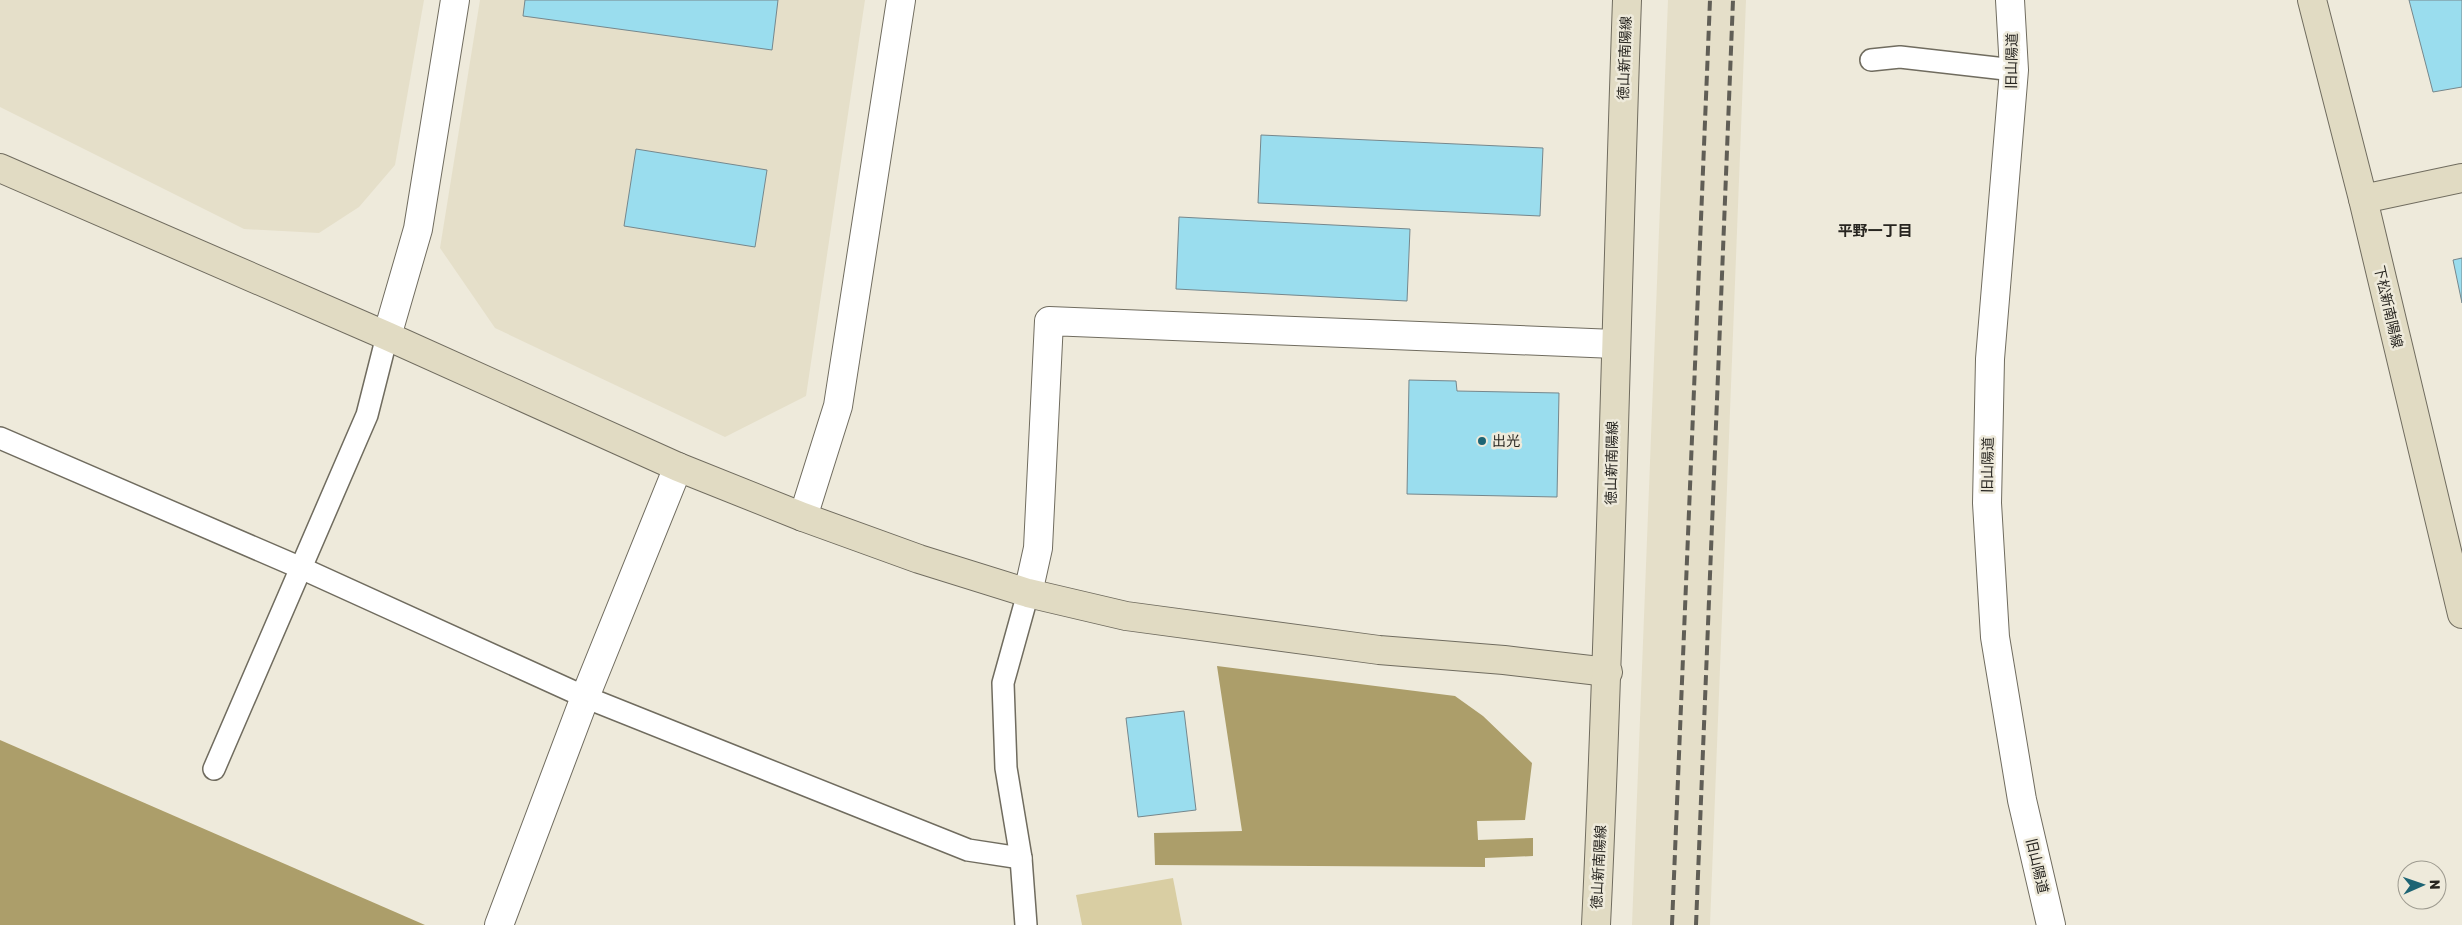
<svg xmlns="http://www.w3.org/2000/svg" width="2462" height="925" font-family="Rubik,'Noto Sans JP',sans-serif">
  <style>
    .built { fill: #e5dfc9 }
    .green { fill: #d9cea3 }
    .water { fill: #ac9e6a }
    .building { fill: #9addee; stroke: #76878c }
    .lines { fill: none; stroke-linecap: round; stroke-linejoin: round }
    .lane-casing { stroke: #706c5f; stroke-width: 24 }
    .street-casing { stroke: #706c5f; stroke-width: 30 }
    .secondary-casing { stroke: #706c5f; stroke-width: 30 }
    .lane { stroke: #fff; stroke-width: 21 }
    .street { stroke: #fff; stroke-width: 28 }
    .secondary { stroke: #e1dbc3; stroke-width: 28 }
    .rail { stroke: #605e56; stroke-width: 4; stroke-dasharray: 10 5; stroke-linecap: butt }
    .poi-dot { fill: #1d6474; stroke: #eeeadb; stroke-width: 2 }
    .labels { text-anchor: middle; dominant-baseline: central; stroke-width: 5; stroke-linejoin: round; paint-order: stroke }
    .street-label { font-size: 14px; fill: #272520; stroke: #eeeadb }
    .poi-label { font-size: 14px; fill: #272520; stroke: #eeeadb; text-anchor: start }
    .neighbourhood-label { font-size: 15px; font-weight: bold; fill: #272520; stroke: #eeeadb }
  </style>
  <rect width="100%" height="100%" fill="#eeeadb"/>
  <!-- built -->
  <g class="built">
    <path d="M0,0H424L395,165L359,207L319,233L244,229L0,107Z"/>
    <path d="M480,0H865L806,396L725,437L495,328L440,248Z"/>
    <path d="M1668,0H1746L1710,925H1632Z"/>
  </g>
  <!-- green -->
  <path class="green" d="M1173,878L1182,925H1082L1076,895Z"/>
  <!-- water -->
  <g class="water">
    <path d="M1217,666L1455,696L1483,716L1532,763L1525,820L1477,821L1478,840L1533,838V856L1485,858V867L1155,865L1154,833L1242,831Z"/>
    <path d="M0,740L425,925H0Z"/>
  </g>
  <!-- building -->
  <g class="building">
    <path d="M525,0H778L772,50L523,16Z"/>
    <path d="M2409,0H2462V87L2433,92Z"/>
    <path d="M1261,135L1543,148L1540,216L1258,203Z"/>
    <path d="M636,149L767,170L755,247L624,226Z"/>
    <path d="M1179,217L1410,229L1407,301L1176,289Z"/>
    <path d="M2462,258V303L2453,260Z"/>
    <path d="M1409,380L1456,381L1457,391L1559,393L1557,497L1407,494Z"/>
    <path d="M1184,711L1196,810L1138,817L1126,718Z"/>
  </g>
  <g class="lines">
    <!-- lane casing -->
    <g class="lane-casing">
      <g id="lane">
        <path d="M1871,60L1900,57L2014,70"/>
        <path d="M0,438L301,568L585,697L968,850L1021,858"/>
        <path d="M214,769L367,415L387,336"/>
        <path d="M1026,925L1021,858L1006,768L1003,683L1028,593"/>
      </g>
    </g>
    <!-- street casing -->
    <g class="street-casing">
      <g id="street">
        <path d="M2010,0L2014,70L1990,359L1987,503L1995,637L2022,800L2051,925"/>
        <path d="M387,336L418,229L455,0"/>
        <path d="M803,517L838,406L901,0"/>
        <path d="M1028,593L1038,548L1049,321L1615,344"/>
        <path d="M499,925L585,697L678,467"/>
      </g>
    </g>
    <!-- secondary casing -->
    <g class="secondary-casing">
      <g id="secondary">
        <path d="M2312,0L2363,199L2462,614"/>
        <path d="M0,168L387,336L678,467L803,517L919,559L1028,593L1126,616L1379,650L1504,660L1608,672"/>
        <path d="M2363,199L2462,178"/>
        <path d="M1596,925C1611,617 1616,308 1627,0"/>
      </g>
    </g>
    <!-- lane -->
    <use href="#lane" class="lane"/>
    <!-- street -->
    <use href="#street" class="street"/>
    <!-- secondary -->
    <use href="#secondary" class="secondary"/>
    <!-- rail -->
    <g class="rail">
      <path d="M1672,925L1710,0"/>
      <path d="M1696,925L1733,0"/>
    </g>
  </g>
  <!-- markers -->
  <circle class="poi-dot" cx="1482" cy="441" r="5"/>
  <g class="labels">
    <!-- street labels -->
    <g class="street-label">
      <text transform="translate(1625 58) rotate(-88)">徳山新南陽線</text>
      <text transform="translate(2012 61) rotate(-89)">旧山陽道</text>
      <text transform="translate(2388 307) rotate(77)">下松新南陽線</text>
      <text transform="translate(1612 463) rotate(-89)">徳山新南陽線</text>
      <text transform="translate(1988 465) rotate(-89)">旧山陽道</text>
      <text transform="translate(2037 866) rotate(77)">旧山陽道</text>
      <text transform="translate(1599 867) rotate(-87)">徳山新南陽線</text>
    </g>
    <!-- poi labels -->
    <g class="poi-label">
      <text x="1492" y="441">出光</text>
    </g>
    <!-- neighbourhood labels -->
    <g class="neighbourhood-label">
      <text x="1875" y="231">平野一丁目</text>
    </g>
  </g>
  <!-- north arrow -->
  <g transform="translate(2422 885) rotate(88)"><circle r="24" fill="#eeeadb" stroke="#9e9b90"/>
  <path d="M0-4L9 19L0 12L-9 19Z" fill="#1d6474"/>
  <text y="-8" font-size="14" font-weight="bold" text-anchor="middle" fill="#272520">N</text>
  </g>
</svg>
